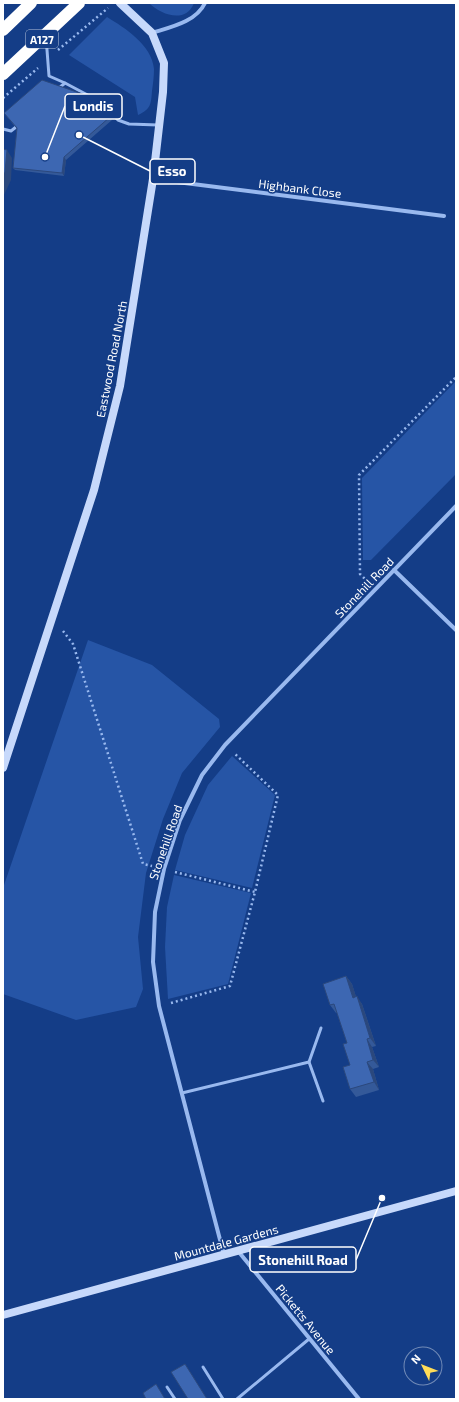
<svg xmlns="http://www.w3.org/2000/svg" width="459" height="1402" font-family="'Exo 2',sans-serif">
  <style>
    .green { fill: #2655a6 }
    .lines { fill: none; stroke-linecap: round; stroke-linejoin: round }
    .path { stroke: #99b9ef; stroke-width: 2.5; stroke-dasharray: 2 3; stroke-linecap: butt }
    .lane { stroke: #99b9ef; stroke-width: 3 }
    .street { stroke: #99b9ef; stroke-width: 4 }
    .secondary { stroke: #c7d9fb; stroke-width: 8 }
    .highway { stroke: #fff; stroke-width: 12 }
    .wall { fill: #345999 }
    .shaded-wall { fill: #2b487d }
    .building { fill: #3d67b2; stroke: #2b487d }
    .labels { text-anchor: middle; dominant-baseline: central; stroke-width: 3; stroke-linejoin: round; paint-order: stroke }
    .shield { fill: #143d87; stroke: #b8c5db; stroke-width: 1 }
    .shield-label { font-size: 11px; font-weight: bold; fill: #fff }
    .street-label { font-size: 12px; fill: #fff; stroke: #143d87 }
    .leader { fill: none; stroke: #fff; stroke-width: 1.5 }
    .callout-dot { fill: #fff; stroke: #143d87; stroke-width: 1.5 }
    .callout { fill: #143d87; stroke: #fff; stroke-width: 1.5 }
    .callout-label { font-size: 13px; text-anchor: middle; font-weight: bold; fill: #fff }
  </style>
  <rect width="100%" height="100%" fill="#143d87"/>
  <!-- green -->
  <g class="green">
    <path d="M149,3H194C186,24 161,15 149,3Z"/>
    <path d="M107,17C125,28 152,45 154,69C154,76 153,84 152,91C151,104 151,109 138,115L135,97L69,55Z"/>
    <path d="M456,381V474L371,560H363L362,478Z"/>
    <path d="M88,640L152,665L219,719L220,727L182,773L163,819L146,873L138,937L143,989L136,1007L76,1020L3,994V888Z"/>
    <path d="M232,756L275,795L252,888L175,870L185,835L208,785Z"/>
    <path d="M174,875L251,893L228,984L168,999L165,947L167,907Z"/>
  </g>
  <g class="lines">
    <!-- path -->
    <g class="path">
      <path d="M58,50L108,8"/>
      <path d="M3,98L38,68"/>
      <path d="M368,582L360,574L359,475L456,377"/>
      <path d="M63,631L73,644L143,864L152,866"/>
      <path d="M175,872L255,892"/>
      <path d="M171,1003L230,986L255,892L278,795L234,753"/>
    </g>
    <!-- lane -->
    <g class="lane">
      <path d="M46,37L49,76L65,83L59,88"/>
      <path d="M65,83L97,100L118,120L129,124L158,125"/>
      <path d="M3,129L11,131L16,127"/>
      <path d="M321,1028L309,1062L323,1101"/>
      <path d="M182,1093L309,1062"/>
      <path d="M203,1367L223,1399"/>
      <path d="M167,1387L175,1399"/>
      <path d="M237,1399L309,1339"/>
    </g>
    <!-- street -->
    <g class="street">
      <path d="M152,33C171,27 196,22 205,3"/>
      <path d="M153,179L444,216"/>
      <path d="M394,570L456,630"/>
      <path d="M238,1251L359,1399"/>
      <path d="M224,1255L159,1006L153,962L155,912L164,869L180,820L202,775L225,745L456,506"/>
    </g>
    <!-- secondary -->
    <g class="secondary">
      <path d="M3,768L94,490L120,386L153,179L163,92L164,63L152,33L120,3"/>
      <path d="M3,1315L456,1191"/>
    </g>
    <!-- highway -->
    <g class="highway">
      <path d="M3,30L31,3"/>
      <path d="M3,74L79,3"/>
    </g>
  </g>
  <!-- wall -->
  <g class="wall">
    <path d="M4,113L110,117L112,120L66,160L64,176L15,170L13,168L17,129Z"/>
    <path d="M346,976L352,984L356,997L362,1004L376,1046L372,1047L379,1067L373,1069L379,1090L356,1097L350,1089V1065L347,1043L337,1012L336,1013L330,1005Z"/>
  </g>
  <!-- shaded-wall -->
  <g class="shaded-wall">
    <path d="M7,150L12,158L11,180L3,197V177Z"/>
    <path d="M64,157L66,160L64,176L62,173Z"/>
    <path d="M346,976L352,984L359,1006L353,998Z"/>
    <path d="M357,996L362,1004L376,1046L370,1038Z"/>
    <path d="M367,1039L372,1047L379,1067L373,1060Z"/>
    <path d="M367,1062L373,1069L379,1090L374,1082Z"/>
  </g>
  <!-- building -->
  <g class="building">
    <path d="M42,80L94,98L110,117L64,157L62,173L13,168L17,128L4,113Z"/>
    <path d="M3,149L7,150L5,172L3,177Z"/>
    <path d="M346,976L353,998L357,996L370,1038L367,1039L373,1060L367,1062L374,1082L350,1089L343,1067L350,1065L343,1044L347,1043L334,1004L330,1005L323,984Z"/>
    <path d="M185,1364L207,1399H188L171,1372Z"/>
    <path d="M156,1384L165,1399H146L143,1393Z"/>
  </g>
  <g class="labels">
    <!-- shield labels -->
    <rect class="shield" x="26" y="30" width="32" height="18" rx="3"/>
    <g class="shield-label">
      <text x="42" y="39">A127</text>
    </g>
    <!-- street labels -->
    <g class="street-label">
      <text transform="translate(300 188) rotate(7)">Highbank Close</text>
      <text transform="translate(111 359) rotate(-79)">Eastwood Road North</text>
      <text transform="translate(364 587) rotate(-46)">Stonehill Road</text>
      <text transform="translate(165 842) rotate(-71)">Stonehill Road</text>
      <text transform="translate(226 1242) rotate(-15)">Mountdale Gardens</text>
      <text transform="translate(306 1319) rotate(51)">Picketts Avenue</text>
    </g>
  </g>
  <!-- callouts -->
  <path class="leader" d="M45 157L65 106M79 135L150 171M382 1198L356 1260"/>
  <g class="callout-dot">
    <circle cx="45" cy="157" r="4"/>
    <circle cx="79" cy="135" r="4"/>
    <circle cx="382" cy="1198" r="4"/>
  </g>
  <g class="callout">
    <rect x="65" y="94" width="57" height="25" rx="4"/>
    <rect x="150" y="159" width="45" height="25" rx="4"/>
    <rect x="250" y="1247" width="106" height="25" rx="4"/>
  </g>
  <g class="callout-label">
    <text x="93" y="111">Londis</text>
    <text x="172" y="176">Esso</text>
    <text x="303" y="1265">Stonehill Road</text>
  </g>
  <!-- border -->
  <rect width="459" height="1402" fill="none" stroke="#ffffff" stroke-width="8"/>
  <!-- north arrow -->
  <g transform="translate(423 1366) rotate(313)"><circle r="19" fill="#143d87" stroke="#728bb7"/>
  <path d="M0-3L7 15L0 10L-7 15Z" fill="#ffdc57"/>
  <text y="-6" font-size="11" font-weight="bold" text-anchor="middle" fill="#ffffff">N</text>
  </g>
</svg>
